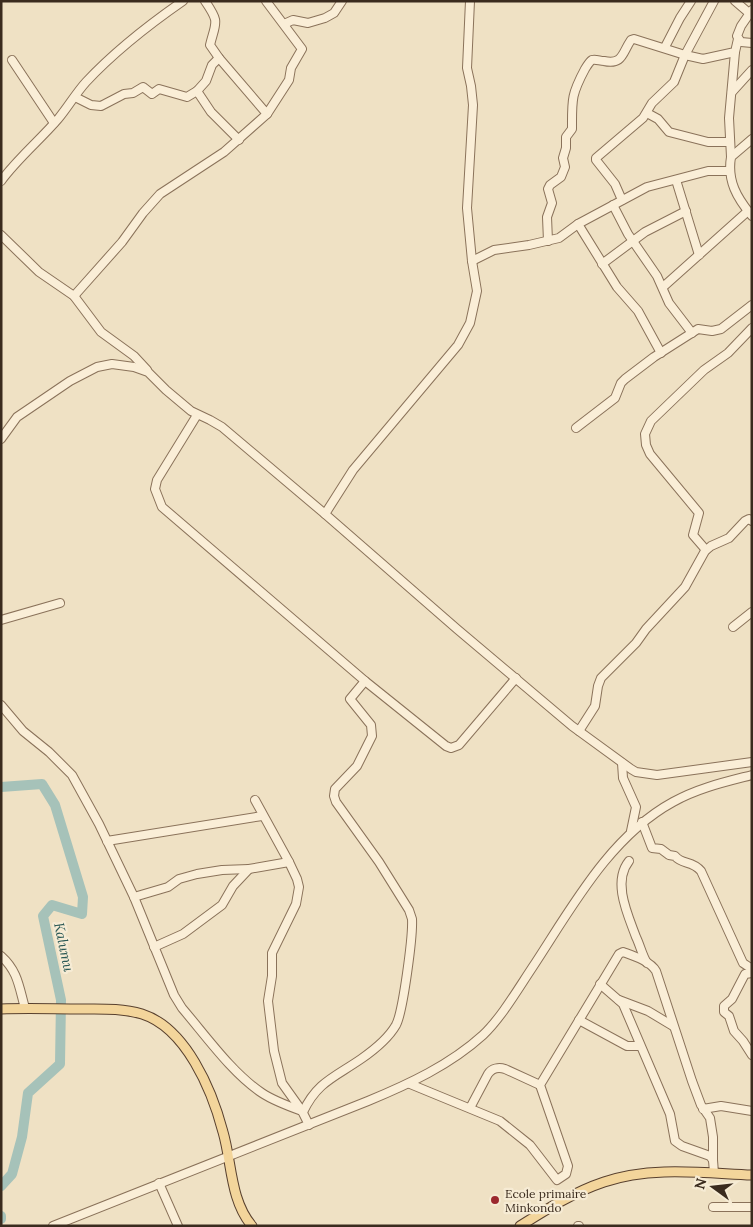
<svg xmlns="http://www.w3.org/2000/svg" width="753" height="1227" font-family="Lora,serif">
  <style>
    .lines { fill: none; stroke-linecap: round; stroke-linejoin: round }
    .river { stroke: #a6c2b9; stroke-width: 10 }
    .minor-casing { stroke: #8a725a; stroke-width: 10 }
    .major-casing { stroke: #58402e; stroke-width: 11 }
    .minor { stroke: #faeed7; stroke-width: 8 }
    .major { stroke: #f3d59b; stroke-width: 9 }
    .poi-dot { fill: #9b282d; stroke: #f6ebd4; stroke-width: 2 }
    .labels { text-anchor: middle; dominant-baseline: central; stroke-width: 4.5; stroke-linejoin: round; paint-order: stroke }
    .poi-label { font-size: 12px; fill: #3a2b1e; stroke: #f6ebd4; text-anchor: start }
    .water-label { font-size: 14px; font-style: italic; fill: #2d5a56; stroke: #f6ebd4 }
  </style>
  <rect width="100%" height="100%" fill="#efe1c4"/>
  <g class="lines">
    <!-- river -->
    <g class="river">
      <path d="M1,787L42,784L55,805L83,897L82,914L52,905L43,916L61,1000L60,1064L28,1093L22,1137L12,1174L1,1186"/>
      <path d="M1,1216V1219"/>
    </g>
    <!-- minor casing -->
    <g class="minor-casing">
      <g id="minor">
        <path d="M205,1C220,23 216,21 210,45L219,58L267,114L289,80L291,68L302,49L266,1"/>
        <path d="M470,1L467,68L471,86L473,105L467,208L472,261L477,291L470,323L458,345L353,470L325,514L457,629L572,726L631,769L636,772L657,775L752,762"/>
        <path d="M735,1L749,13"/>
        <path d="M752,10L741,26L737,36L741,42L752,43"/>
        <path d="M284,24L293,20L308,23L325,18L334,13L342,1"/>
        <path d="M665,47L680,18L691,1"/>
        <path d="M12,60L54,123"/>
        <path d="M197,91L206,81L212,65L219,58"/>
        <path d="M732,92L752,70"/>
        <path d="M75,97L91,105L101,106L124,94L133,93L143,87L152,94L159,89L187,97L197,91L211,112L239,140"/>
        <path d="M647,113L658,119L669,132L708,142H729"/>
        <path d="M752,139L731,157C727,181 737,198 752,216"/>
        <path d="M731,157L729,118L735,52"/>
        <path d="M676,180L699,255"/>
        <path d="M1,181C18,158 40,140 58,119C68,107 76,93 86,82C116,50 147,26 183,1"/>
        <path d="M622,200L615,184L596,160V158L643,118L652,103L674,82L685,55L703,59L735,52L738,39"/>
        <path d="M613,205L628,234L657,276L669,303L692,333"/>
        <path d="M578,224L617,287L638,311L661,353"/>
        <path d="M1,235L39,272L74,296L101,332L134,356L147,370"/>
        <path d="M548,241L547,217L552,203L548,189L550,185L561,177L565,167L563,158L566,148V137L572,129C572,100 571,95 585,69C587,66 589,62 592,60C596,59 600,61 604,61C623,65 622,53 631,40L634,39L685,55L714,1"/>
        <path d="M472,261L494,250L529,245L559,238L578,224L647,187L708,171H730"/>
        <path d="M602,264L645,232L686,211"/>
        <path d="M663,287L748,211"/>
        <path d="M74,296L122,242L143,213L160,194L224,152L267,114"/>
        <path d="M197,415L157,480L155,489L162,507L365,681L446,746L451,748L459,745L516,678"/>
        <path d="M576,428L615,398L621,383L625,379L654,357L698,329L712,331L721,329L752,305"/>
        <path d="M1,439L17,417L70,381L97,367L112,364L134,367L148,372L166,390L191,411L210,420L222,427L325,514"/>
        <path d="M706,550L693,535L699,513L650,454L646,445L645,434L651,421L704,370L728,353L752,328"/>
        <path d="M1,620L60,603"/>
        <path d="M733,627L752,612"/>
        <path d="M1,705L23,731L49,752L72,775L99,824L134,897L174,995L182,1008C206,1036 232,1073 262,1093C274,1101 288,1106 302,1111L309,1125"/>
        <path d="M579,731L595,706L598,686L601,678L636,643L646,629L685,587L705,551L711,546L729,538L745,521L749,519L752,521"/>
        <path d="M622,763L623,778L636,807L631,831"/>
        <path d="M255,800L289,862L297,879L299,887L296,904L272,953V976L268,1001L274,1051L282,1083L302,1111"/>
        <path d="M642,822L652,848L661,849L669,855L675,856C682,865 692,860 701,871L743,963L752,969"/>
        <path d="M107,841L262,816"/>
        <path d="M629,861C612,882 628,915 636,937C640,945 642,955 647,963"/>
        <path d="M134,897L168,887L179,879L197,874L222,870L249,869"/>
        <path d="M154,947L183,934L222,905L233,886L249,869L289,862"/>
        <path d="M1,956C18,971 19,987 25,1008"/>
        <path d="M752,973L745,974L732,999L724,1006V1012L729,1016L734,1031L743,1041L752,1055"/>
        <path d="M600,984L623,1004L670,1114L675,1141L682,1146L710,1156L713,1160L714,1173"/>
        <path d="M619,1000L648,1011L673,1026"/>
        <path d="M579,1020L627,1046H640"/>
        <path d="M410,1084L500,1121L530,1145L557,1180L566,1174L568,1166L540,1085L619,954L623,952C634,956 650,961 656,971L692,1081L701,1105L710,1118L713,1137V1160"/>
        <path d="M470,1108L488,1074C492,1068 499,1067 505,1069L540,1085"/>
        <path d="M703,1109L721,1106L752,1111"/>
        <path d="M303,1112C317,1082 335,1077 361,1059C374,1050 388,1039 396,1025C403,1012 413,936 412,919L409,910L379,862L336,802L334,796L335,789L357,766L372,736L371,725L350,699L365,681"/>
        <path d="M159,1183L178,1226"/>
        <path d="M713,1207H752"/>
        <path d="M53,1226L368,1101C409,1084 450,1065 483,1035C501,1018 518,989 532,968C571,909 609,837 673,802C698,788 725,782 752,775"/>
        <path d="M578,1226H579"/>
      </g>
    </g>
    <!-- major casing -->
    <g class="major-casing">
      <g id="major">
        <path d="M1,1009C28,1008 55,1009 81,1009C102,1009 122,1008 142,1014C186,1028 212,1090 223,1132C232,1163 230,1200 252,1226"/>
        <path d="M520,1226C547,1209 574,1192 604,1182C651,1166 703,1173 752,1175"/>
      </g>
    </g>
    <!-- minor -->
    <use href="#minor" class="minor"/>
    <!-- major -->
    <use href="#major" class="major"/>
  </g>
  <!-- markers -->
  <circle class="poi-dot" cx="495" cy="1200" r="5"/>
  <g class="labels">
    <!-- poi labels -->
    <g class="poi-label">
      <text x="505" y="1193">Ecole primaire<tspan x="505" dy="14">Minkondo</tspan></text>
    </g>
    <!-- water labels -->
    <g class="water-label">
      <text transform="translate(64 947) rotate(78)">Kalumu</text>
    </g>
  </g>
  <!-- border -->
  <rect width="753" height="1227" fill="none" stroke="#3a2b1e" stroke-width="5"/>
  <!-- north arrow -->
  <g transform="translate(713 1187) rotate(285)" stroke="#f6ebd4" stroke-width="4" paint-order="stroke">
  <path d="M0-4L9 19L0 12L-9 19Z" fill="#3a2b1e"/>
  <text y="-8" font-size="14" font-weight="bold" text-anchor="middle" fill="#3a2b1e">N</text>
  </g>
</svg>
